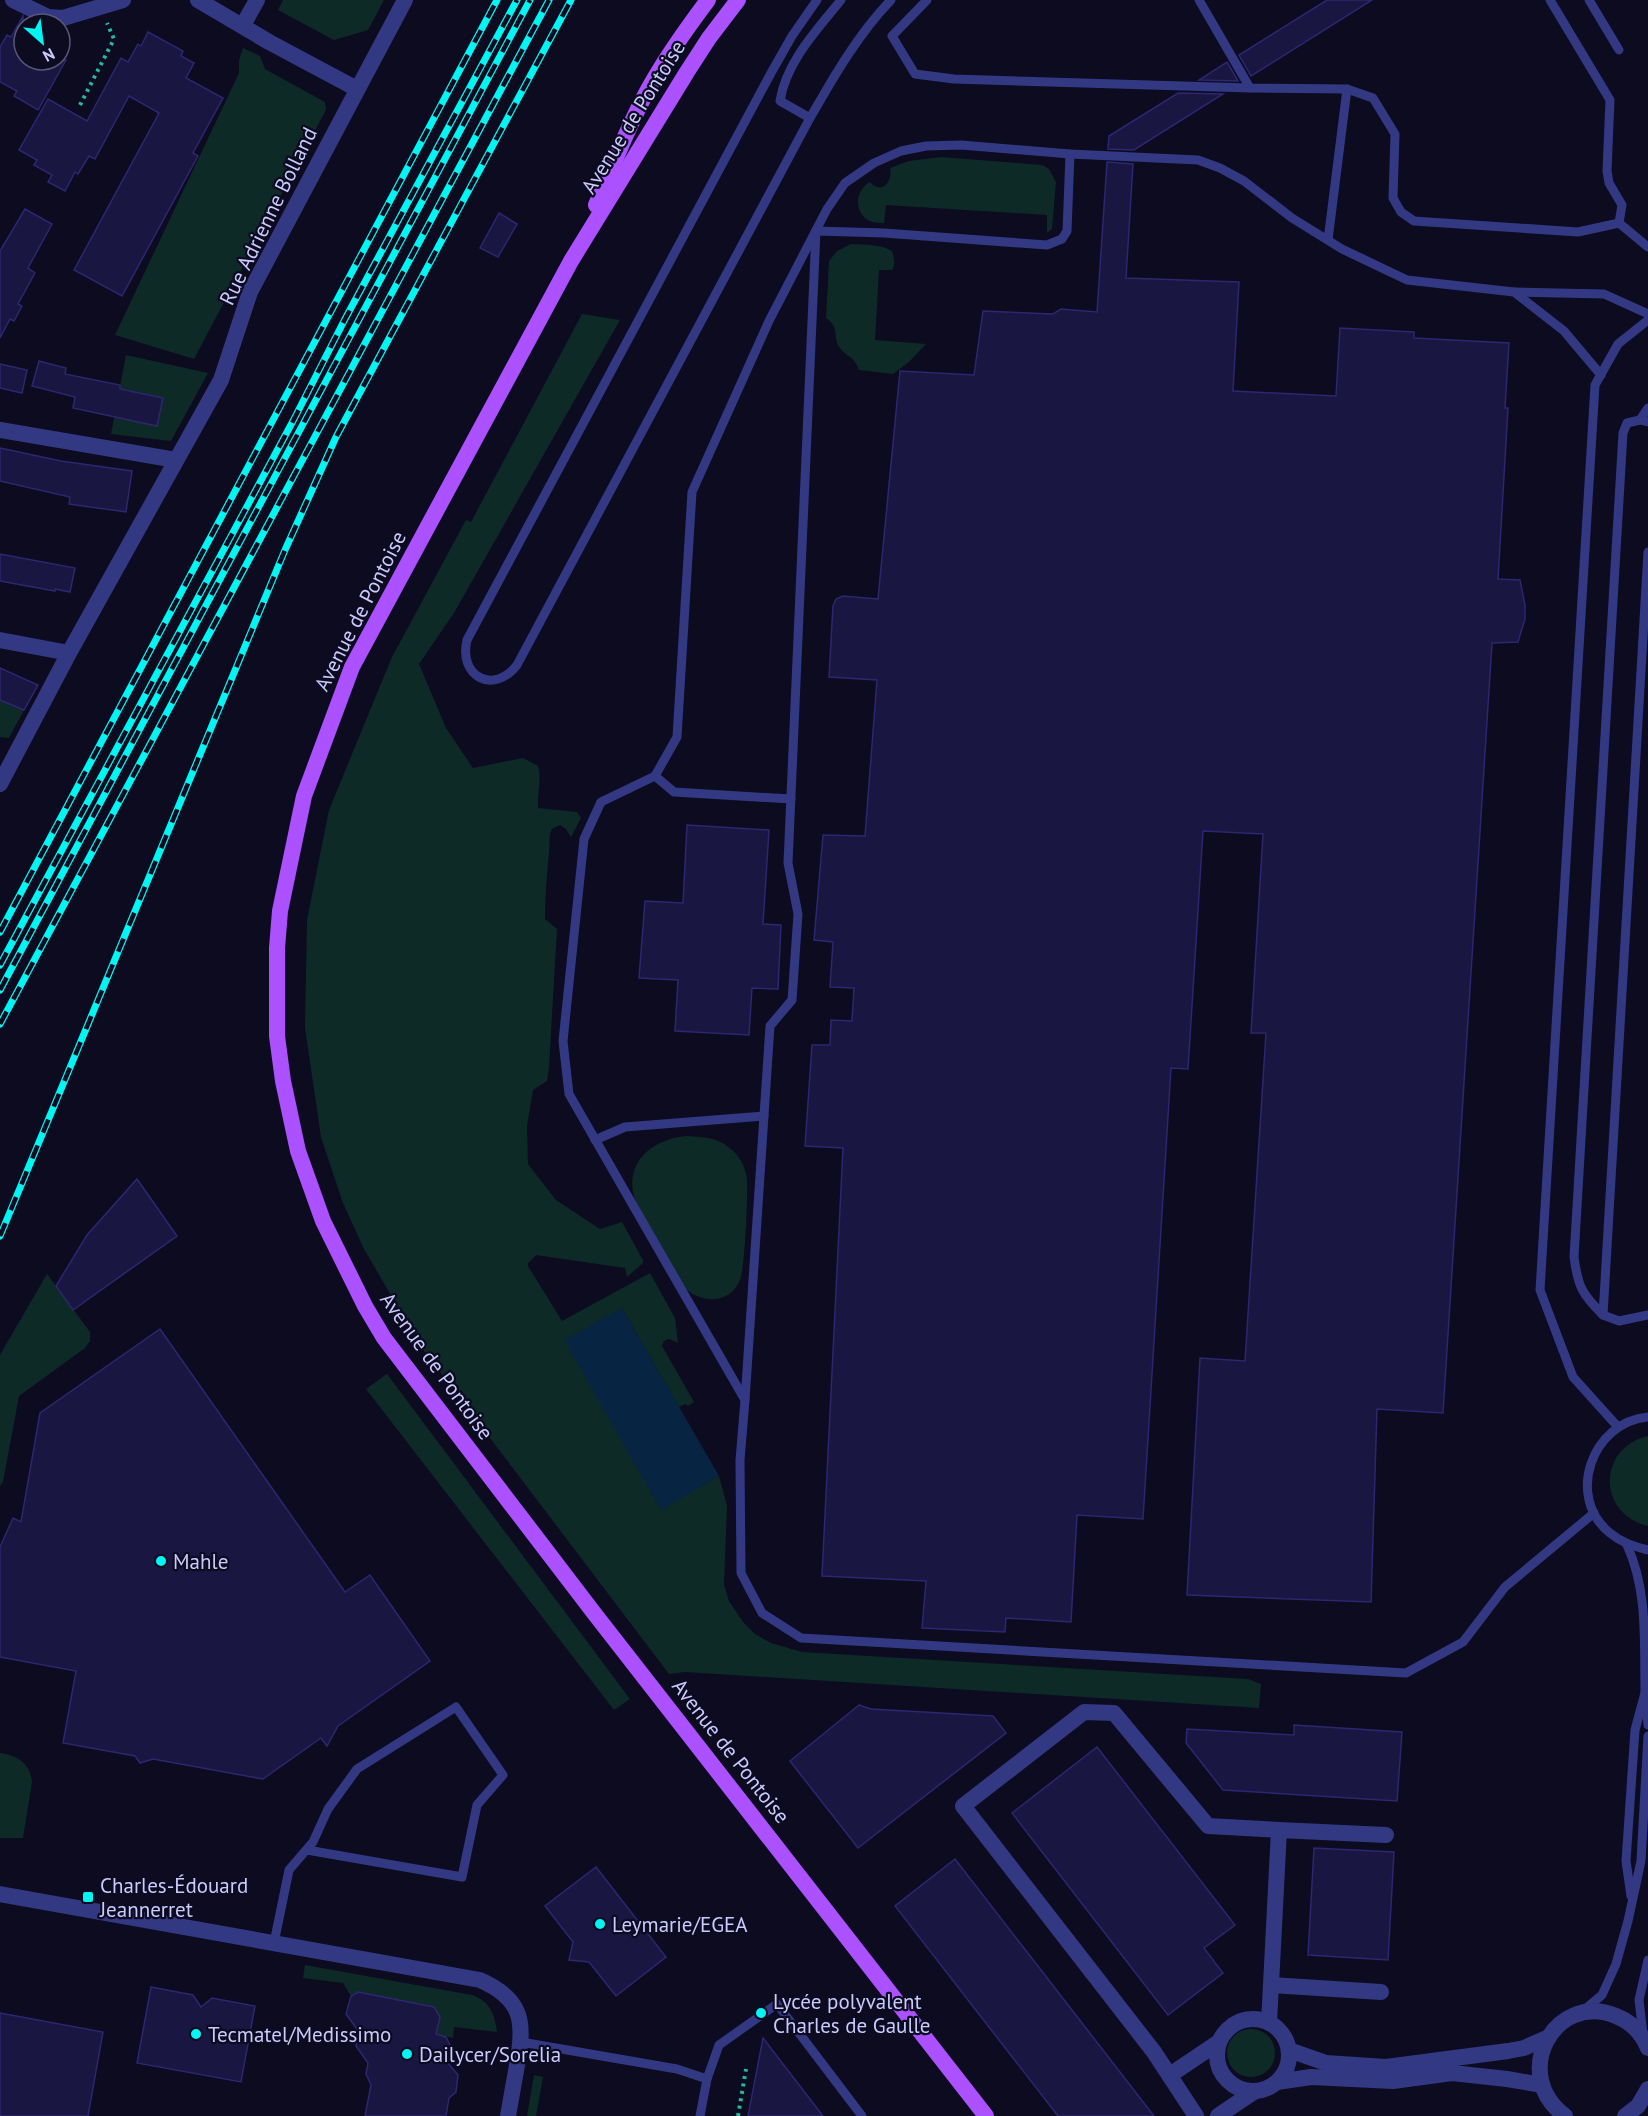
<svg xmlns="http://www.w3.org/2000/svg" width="1648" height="2116" font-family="'PT Sans',sans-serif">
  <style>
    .green { fill: #0e2a26 }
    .water { fill: #082443 }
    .building { fill: #1a1642; stroke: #2d2670; stroke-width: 1.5 }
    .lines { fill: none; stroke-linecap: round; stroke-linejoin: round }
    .path { stroke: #25b89f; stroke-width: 4; stroke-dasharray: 3 4.5; stroke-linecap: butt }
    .service { stroke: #333883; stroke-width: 9 }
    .minor { stroke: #333883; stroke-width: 16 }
    .primary { stroke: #ab51ff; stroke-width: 16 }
    .rail-casing { stroke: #00f5f3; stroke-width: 7 }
    .rail { stroke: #0c0b20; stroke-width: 4.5; stroke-dasharray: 14; stroke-linecap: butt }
    .poi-dot { fill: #00f5f3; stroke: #0c0b20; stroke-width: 2 }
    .labels { text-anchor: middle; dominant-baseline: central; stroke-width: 4.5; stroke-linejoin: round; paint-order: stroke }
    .street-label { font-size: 21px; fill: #cbcaff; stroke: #0c0b20 }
    .poi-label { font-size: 21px; fill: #cbcaff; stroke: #0c0b20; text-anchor: start }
  </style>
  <rect width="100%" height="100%" fill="#0c0b20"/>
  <!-- green -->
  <g class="green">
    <path d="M283,0H384L368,30L334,40L278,10Z"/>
    <path d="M243,48L260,56L265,69L325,102L326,110L194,359L115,335L239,73V60Z"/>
    <path d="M941,157L1042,165L1049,169L1056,182L1052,229L1047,233V215L886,205L884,223C880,223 874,223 870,221C853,213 855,190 870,182C881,195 893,182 890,168L909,161Z"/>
    <path d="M851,244C865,245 880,244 892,251C894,258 896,263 892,270H879L875,340L926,344L909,362L893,374L859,370C853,354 847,358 840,348C832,338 841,328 826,318L829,261L837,251Z"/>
    <path d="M582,314L620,320L454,613L419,664L446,728L473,768L523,758L538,766C542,780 537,794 538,808L577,812L581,818L571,837L566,829L560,825L552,829C548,837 550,843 549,852C547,874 545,896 545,919L557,929L549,1067L547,1081L533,1090L527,1126L528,1164L556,1200L600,1229L622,1222L643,1260V1263L627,1277L625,1268L536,1255L528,1263V1266L562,1321L650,1273L675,1318L678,1343L669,1339L664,1341L662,1346L694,1402L688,1406L686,1404L679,1407L622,1308L661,1509L719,1476L727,1506L724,1585L729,1601L743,1622L755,1634L771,1643L802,1652L1248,1679L1261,1684L1259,1708L685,1672L669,1674L421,1347L364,1249L343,1203L321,1137L305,1028L307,920L329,810L392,657L466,520L471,522Z"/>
    <path d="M126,355L208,373L171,441L111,434Z"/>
    <path d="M0,700L24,710L9,738L0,737Z"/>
    <path d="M687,1136C705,1137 720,1138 733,1151C741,1158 746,1170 747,1179C748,1193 745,1269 740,1280C731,1303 704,1304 687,1290C674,1272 665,1252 654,1233C647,1221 636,1207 633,1192C627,1158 657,1138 687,1136Z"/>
    <path d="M47,1274L90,1332V1341L85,1348L19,1396L3,1482L0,1486V1355Z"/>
    <path d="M387,1374L630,1699L614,1710L366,1389Z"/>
    <path d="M1648,1436V1526C1597,1514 1597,1448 1648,1436Z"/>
    <path d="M0,1753C18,1756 30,1763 32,1782L23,1838H0Z"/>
    <path d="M305,1965L472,1995C490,2001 495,2015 497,2032L454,2027L453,2038L436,2034L440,2017L434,2007L417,2003L410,2007L405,2001L358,1992L351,1996L343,1983L303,1978Z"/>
    <circle cx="1251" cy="2053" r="24"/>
    <path d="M534,2075L543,2077L536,2116H527Z"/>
  </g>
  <!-- water -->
  <path class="water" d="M622,1308L719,1476L661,1510L564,1340Z"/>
  <!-- building -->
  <g class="building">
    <path d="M1327,0H1372L1251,76L1239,55Z"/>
    <path d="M23,16L24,60H66L38,110L14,96L17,91L0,82V47L7,35L11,37Z"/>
    <path d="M148,32L183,51L181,56L194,63L186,78L223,98L193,153L198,156L122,296L74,270L159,113L129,96L95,159L89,156L78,174L75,172L65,191L48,182L52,175L34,165L37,160L19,150L48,99L87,121L121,58L128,62L138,44L141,46Z"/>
    <path d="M1227,62L1238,81L1199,80Z"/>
    <path d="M1178,93L1223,94L1134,150L1108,149L1109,136Z"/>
    <path d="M1107,162L1133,164L1126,278L1239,282L1233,391L1336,396L1340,328L1414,332V338L1509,343L1505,408H1508L1498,579L1520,580L1525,605V619L1518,642L1492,643L1443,1413L1377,1409L1371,1602L1187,1595L1200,1358L1245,1361L1266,1033H1251L1263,834L1203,831L1188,1069L1171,1068L1143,1519L1077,1515L1071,1622L1006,1618L1005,1632L922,1628L926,1581L822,1576L843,1148L805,1146L812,1045H830L831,1020L852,1021L854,988L830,987L833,942L814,940L823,835L865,836L877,680L829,677L833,606L836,599L843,596L878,599L900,371L974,375L983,311L1053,314L1061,309L1097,312Z"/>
    <path d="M25,209L52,224L28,268L35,273L18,304L22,306L14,321L10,319L0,338V251Z"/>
    <path d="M499,213L517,224L498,257L480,248Z"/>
    <path d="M39,361L66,368L65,374L120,385V389L163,398L157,426L73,408L75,397L32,386Z"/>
    <path d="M0,364L27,370L22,393L0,388Z"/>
    <path d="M0,448L61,461L132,471L126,512L69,504L70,497L0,481Z"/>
    <path d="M0,554L75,568L70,592L55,589V591L0,581Z"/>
    <path d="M0,668L38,685L24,710L0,700Z"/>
    <path d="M687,825L769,830L763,924L781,925L778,989L752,988L749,1035L675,1031L678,980L639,978L645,901L683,903Z"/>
    <path d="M137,1179L177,1236L73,1310L56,1286L87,1235Z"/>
    <path d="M160,1329L345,1592L370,1575L430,1661L338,1726L327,1746L321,1738L263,1779L153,1759L140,1763L135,1756L63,1743L76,1671L0,1657V1547L13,1518L21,1522L40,1413Z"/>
    <path d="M859,1705L871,1709L993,1716L1006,1733L858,1848L790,1761Z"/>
    <path d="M1294,1725L1402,1732L1397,1801L1223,1790L1186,1743L1187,1729L1294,1735Z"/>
    <path d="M1097,1747L1235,1925L1204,1948L1223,1973L1168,2015L1012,1813Z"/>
    <path d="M1314,1848L1394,1852L1388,1960L1308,1955Z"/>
    <path d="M955,1859L1154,2116H1058L895,1906Z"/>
    <path d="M596,1867L666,1957L616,1996L589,1962L569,1960L573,1942L545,1906Z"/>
    <path d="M151,1987L193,1995L201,2007L212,1998L255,2006L241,2082L137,2063Z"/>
    <path d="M358,1992L434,2007L440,2017L436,2034L446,2037L450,2045L447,2062L458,2075L456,2092L449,2098L446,2116H365L371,2085L366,2074L368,2063L356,2046L359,2032L346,2014L351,1996Z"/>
    <path d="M0,2013L103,2032L88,2116H0Z"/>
    <path d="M763,2038L823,2116H748Z"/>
  </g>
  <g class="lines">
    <!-- path -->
    <g class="path">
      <path d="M80,105L114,39L107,23"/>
      <path d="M738,2116L746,2069"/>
    </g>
    <!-- service -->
    <g class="service">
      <path d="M817,0L792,36L771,73L467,640C458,677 494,695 517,665L810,118C833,78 858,34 891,0"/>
      <path d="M927,0L892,36L915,74L954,79L1250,88"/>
      <path d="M1199,0L1250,88L1347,89L1373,98L1395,134L1393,198L1401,212L1414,221L1578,232L1619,223"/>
      <path d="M1550,0L1610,100L1607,171L1609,183L1622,205L1619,223"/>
      <path d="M1589,0L1619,50"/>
      <path d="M810,118L780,101C786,62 817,30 841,0"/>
      <path d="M1619,223L1648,247"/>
      <path d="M1328,240L1347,89"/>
      <path d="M1514,292L1604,294L1648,314"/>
      <path d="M1640,420L1648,408"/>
      <path d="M1648,422L1640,420L1627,423L1623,433L1574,1257C1578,1287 1582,1294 1603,1315L1648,552"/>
      <path d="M655,776L674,792L791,799"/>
      <path d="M595,1140L625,1127L764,1116"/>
      <path d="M1603,1315L1619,1321L1648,1315"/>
      <path d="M745,1400L770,1026L792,1000L798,914L788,863L816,231L884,233L1047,245L1062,239L1067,231L1070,154"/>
      <path d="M1648,1417C1592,1422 1565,1497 1610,1533C1622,1543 1634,1546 1648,1550"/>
      <path d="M1618,1427L1573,1377L1540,1290L1595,385L1618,344L1648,320"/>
      <path d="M1594,1513L1505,1587L1463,1642L1406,1673L801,1638L762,1613L741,1573L740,1460L745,1400L569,1094L563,1041L584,839L601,802L655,776L677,737L692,492L769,321L827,209L845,183L874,163L901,151L926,146L961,145L1070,154L1198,160L1220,168L1244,181L1292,218L1342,249L1407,280L1514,292L1564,331L1601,375"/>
      <path d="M1627,1545C1648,1591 1644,1641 1645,1692C1645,1703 1647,1714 1648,1725"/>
      <path d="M1631,1896L1626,1861L1635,1730L1645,1693"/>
      <path d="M274,1943L289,1870L313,1842L328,1809L357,1769L456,1707L503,1775L477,1805L462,1877L307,1850"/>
      <path d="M1584,2010L1602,1995L1616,1964L1628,1921L1641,1861L1648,1736"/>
      <path d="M1643,2034L1639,2000L1648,1960"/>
      <path d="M521,2042L677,2069L707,2079L700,2116"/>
      <path d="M707,2079L719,2045L777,2004L862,2116"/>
    </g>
    <!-- minor -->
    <g class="minor">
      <path d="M13,0L48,17L63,18L123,0"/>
      <path d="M198,0L269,42L357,89"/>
      <path d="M243,25L257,0"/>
      <path d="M0,430L176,460"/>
      <path d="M0,640L69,653"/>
      <path d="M0,784L69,653L221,380L250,292L405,0"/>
      <path d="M0,1894L480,1980C523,1999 525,2022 517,2065C514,2082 511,2099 508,2116"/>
      <path d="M1271,1985L1381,1992"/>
      <circle cx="1253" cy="2055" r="36"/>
      <path d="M1269,2023L1279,1830L1386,1835"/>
      <path d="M1289,2050L1326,2063L1386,2067L1508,2051L1524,2048L1549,2037"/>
      <path d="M1170,2075L1219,2042"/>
      <path d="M1277,2082L1311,2077L1393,2081L1452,2073L1507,2079L1542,2085"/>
      <path d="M1196,2116L1154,2052L963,1806L1084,1712L1114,1713L1208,1826L1279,1830"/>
      <path d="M1218,2116L1255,2091"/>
      <path d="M1565,2116C1509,2074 1555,1991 1616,2016C1631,2022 1642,2033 1648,2048"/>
      <path d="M1625,2116L1638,2106L1648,2089"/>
    </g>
    <!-- primary -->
    <g class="primary">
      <path d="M738,0L709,38L687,72L571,261L352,667L304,796L280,911L277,948V1036L283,1081L298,1151L323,1221L365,1306L384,1338L594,1613L986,2116"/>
      <path d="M596,205C613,166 628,125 649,88C666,57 687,28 708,0"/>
    </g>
    <!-- rail casing -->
    <g class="rail-casing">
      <g id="rail">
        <path d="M0,932L497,0"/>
        <path d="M0,965L293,421L345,319L517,0"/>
        <path d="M0,990L530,0"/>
        <path d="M0,1024L549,0"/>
        <path d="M0,1236L285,550L336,437L571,0"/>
      </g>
    </g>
    <!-- rail -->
    <use href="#rail" class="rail"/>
  </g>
  <!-- markers -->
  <g class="poi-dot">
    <circle cx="161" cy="1561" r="6"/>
    <rect x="82" y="1891" width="12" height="12" rx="3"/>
    <circle cx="600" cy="1924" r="6"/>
    <circle cx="761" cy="2013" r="6"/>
    <circle cx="196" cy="2034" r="6"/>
    <circle cx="407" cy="2054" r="6"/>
  </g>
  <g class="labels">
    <!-- street labels -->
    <g class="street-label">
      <text transform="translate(633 117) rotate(-58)">Avenue de Pontoise</text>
      <text transform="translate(268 216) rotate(-64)">Rue Adrienne Bolland</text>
      <text transform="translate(360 611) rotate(-63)">Avenue de Pontoise</text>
      <text transform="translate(437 1366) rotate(54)">Avenue de Pontoise</text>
      <text transform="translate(731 1751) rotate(52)">Avenue de Pontoise</text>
    </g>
    <!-- poi labels -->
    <g class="poi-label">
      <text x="173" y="1561">Mahle</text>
      <text x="100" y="1885">Charles-Édouard<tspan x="100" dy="24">Jeannerret</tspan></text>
      <text x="612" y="1924">Leymarie/EGEA</text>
      <text x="773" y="2001">Lycée polyvalent<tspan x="773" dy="24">Charles de Gaulle</tspan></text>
      <text x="208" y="2034">Tecmatel/Medissimo</text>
      <text x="419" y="2054">Dailycer/Sorelia</text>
    </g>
  </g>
  <!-- north arrow -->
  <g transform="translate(42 42) rotate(152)"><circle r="28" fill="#0c0b20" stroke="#585779" stroke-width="1.5"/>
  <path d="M0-4.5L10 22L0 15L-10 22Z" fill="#00f5f3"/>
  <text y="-9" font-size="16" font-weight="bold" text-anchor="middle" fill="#cbcaff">N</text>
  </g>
</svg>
